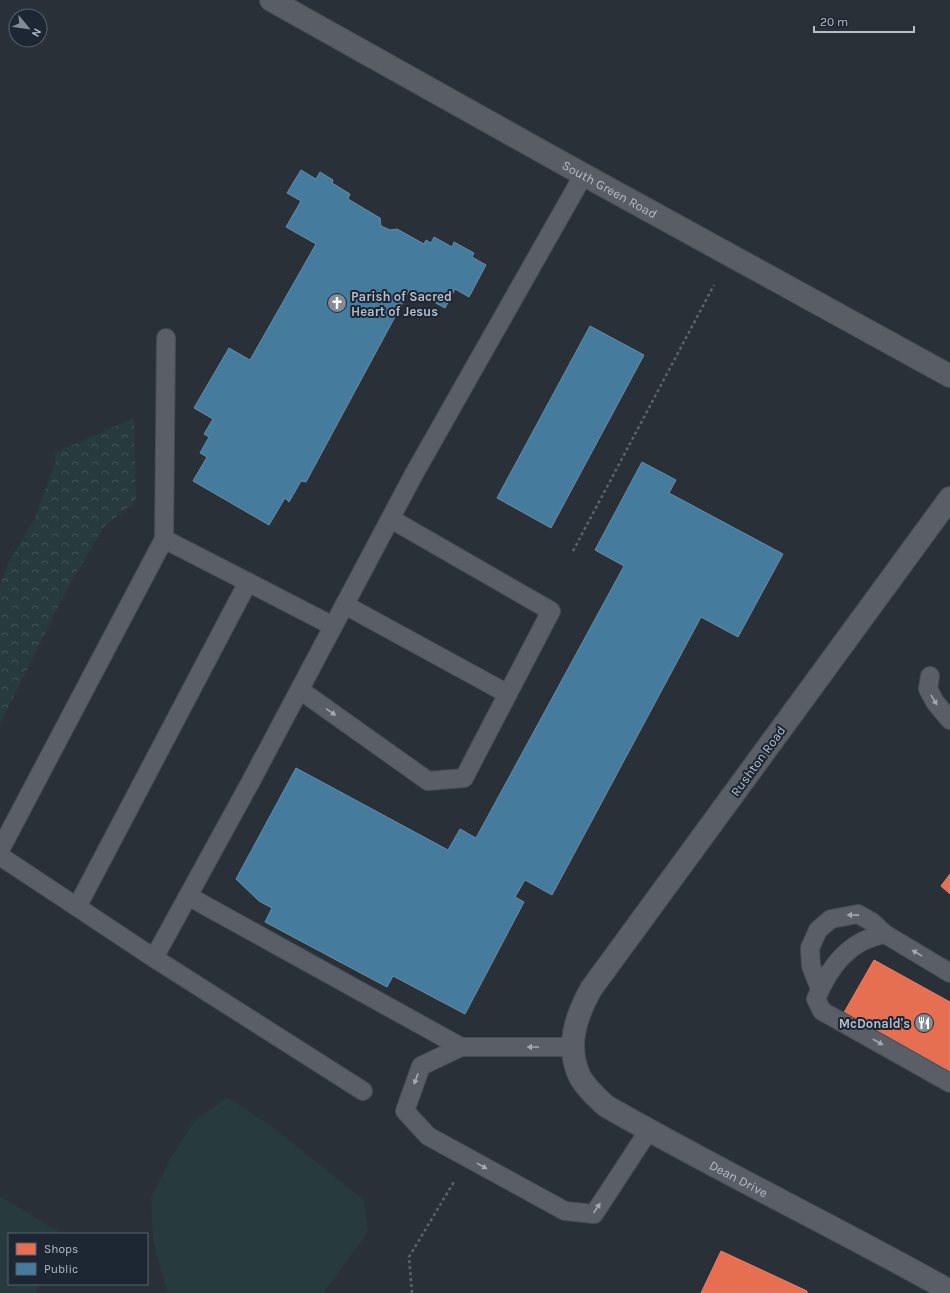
<svg xmlns="http://www.w3.org/2000/svg" width="950" height="1293" font-family="Karla,sans-serif">
  <style>
    .forest { fill: url(#forest-crowns) }
    .pitch { fill: #273a3e }
    .shops { fill: #e76f51; stroke: #d88675 }
    .public { fill: #457b9d; stroke: #668eaa }
    .lines { fill: none; stroke-linecap: round; stroke-linejoin: round }
    .service-casing { stroke: #484c53; stroke-width: 20 }
    .minor-casing { stroke: #484c53; stroke-width: 24 }
    .secondary-casing { stroke: #484c53; stroke-width: 24 }
    .path { stroke: #5d636a; stroke-width: 2.5; stroke-dasharray: 3 3; stroke-linecap: butt }
    .service { stroke: #5a5e66; stroke-width: 18 }
    .minor { stroke: #5a5e66; stroke-width: 22 }
    .secondary { stroke: #595d64; stroke-width: 22 }
    .oneway { fill: #a2a9b5 }
    .labels { text-anchor: middle; dominant-baseline: central; stroke-width: 4; stroke-linejoin: round; paint-order: stroke }
    .street-label { font-size: 13px; fill: #b4bcc9; stroke: #1d2633 }
    .poi-label { font-size: 13px; font-weight: bold; fill: #b4bcc9; stroke: #1d2633; text-anchor: start }
  </style>
  <defs>
    <pattern id="forest-crowns" width="20" height="18" patternUnits="userSpaceOnUse"><rect width="20" height="18" fill="#273a3e"/><path d="M2 6a3 3 0 1 1 6 0M12 15a3 3 0 1 1 6 0" fill="none" stroke="#445559"/></pattern>
  </defs>
  <rect width="100%" height="100%" fill="#2a3038"/>
  <!-- forest -->
  <path class="forest" d="M134,418L136,501L105,526L69,585L0,724V586L8,563L34,520L56,461L55,453Z"/>
  <!-- pitch -->
  <g class="pitch">
    <path d="M227,1097L270,1125L364,1200L368,1232L323,1293H169L166,1288L153,1240L151,1199L170,1159L194,1122Z"/>
    <path d="M0,1196L62,1234H9V1284H40L35,1293H0Z"/>
  </g>
  <!-- shops -->
  <g class="shops">
    <path d="M950,874V894L941,886Z"/>
    <path d="M874,960L950,1002V1076L842,1016Z"/>
    <path d="M721,1251L807,1291V1293H701Z"/>
  </g>
  <!-- public -->
  <g class="public">
    <path d="M301,170L316,179L320,172L333,180L332,183L350,194L348,199L380,218L381,226L390,230L397,229L424,244L426,240L431,243L434,237L452,247L454,242L474,253L472,257L486,265L469,297L455,289L445,308L410,289L306,482L301,481L289,502L285,498L269,525L193,481L207,457L200,453L209,437L204,434L213,419L194,408L229,348L250,360L316,244L286,227L301,201L287,193Z"/>
    <path d="M590,326L644,355L551,528L497,498Z"/>
    <path d="M642,462L676,480L669,493L783,554L738,637L701,617L552,895L525,880L515,897L524,902L465,1014L393,976L387,987L265,922L272,908L259,901L236,879L296,768L448,850L460,829L476,838L624,566L595,550Z"/>
  </g>
  <g class="lines">
    <!-- service casing -->
    <g class="service-casing">
      <g id="service">
        <path d="M164,539L166,338"/>
        <path d="M345,605L508,694"/>
        <path d="M930,676L928,689L935,702L950,720"/>
        <path d="M300,690L428,781L464,778L551,611L391,519"/>
        <path d="M0,850L164,539L333,626"/>
        <path d="M0,856L154,958L250,783L414,474L584,174"/>
        <path d="M188,896L461,1047"/>
        <path d="M77,907L248,582"/>
        <path d="M154,958L363,1091"/>
        <path d="M950,973L885,934C849,940 829,967 816,999L822,1011L950,1083"/>
        <path d="M820,989L811,966L810,948L818,930L831,919L858,914L872,922L885,934"/>
        <path d="M572,1047H461L421,1066L405,1111L428,1136L565,1211L594,1214L649,1130"/>
      </g>
    </g>
    <!-- minor casing -->
    <g class="minor-casing">
      <g id="minor">
        <path id="s1" d="M950,498L591,989C576,1016 566,1045 579,1075C585,1087 596,1097 606,1106C719,1171 836,1227 950,1291"/>
      </g>
    </g>
    <!-- secondary casing -->
    <g class="secondary-casing">
      <g id="secondary">
        <path id="s2" d="M271,0L557,160L950,376"/>
      </g>
    </g>
    <!-- path -->
    <g class="path">
      <path d="M573,551L714,285"/>
      <path d="M412,1293L409,1257L455,1180"/>
    </g>
    <!-- service -->
    <use href="#service" class="service"/>
    <!-- minor -->
    <use href="#minor" class="minor"/>
    <!-- secondary -->
    <use href="#secondary" class="secondary"/>
  </g>
  <!-- one-way arrows -->
  <defs><path id="oneway-solid" d="M-6-.8H1V-3.2L6.5 0L1 3.2V.8H-6Z"/></defs>
  <g class="oneway">
    <use href="#oneway-solid" transform="translate(934 700) rotate(59)"/>
    <use href="#oneway-solid" transform="translate(331 712) rotate(35)"/>
    <use href="#oneway-solid" transform="translate(853 915) rotate(-179)"/>
    <use href="#oneway-solid" transform="translate(917 953) rotate(-149)"/>
    <use href="#oneway-solid" transform="translate(878 1042) rotate(29)"/>
    <use href="#oneway-solid" transform="translate(533 1047) rotate(180)"/>
    <use href="#oneway-solid" transform="translate(416 1079) rotate(110)"/>
    <use href="#oneway-solid" transform="translate(482 1166) rotate(29)"/>
    <use href="#oneway-solid" transform="translate(597 1208) rotate(-56)"/>
  </g>
  <!-- icons -->
  <defs>
    <g id="church-disc" transform="scale(1)"><circle r="9.5" fill="#848b96" stroke="#1d2633"/><path d="M-1.2-6h2.4v3.5h3.3v2.4h-3.3V6h-2.4V-.1h-3.3v-2.4h3.3Z" fill="#fff"/></g>
    <g id="restaurant-disc" transform="scale(1)"><circle r="9.5" fill="#848b96" stroke="#1d2633"/><path d="M-5-6h1v4h1v-4h1v4h1v-4h1v5L-1.5 .5V6h-2V.5L-5-1ZM5-6V6H3V1.5H1.5Q1.5-4 5-6Z" fill="#fff"/></g>
  </defs>
  <g fill-rule="evenodd">
    <use href="#church-disc" x="337" y="303"/>
    <use href="#restaurant-disc" x="924" y="1023"/>
  </g>
  <g class="labels">
    <!-- street labels -->
    <g class="street-label">
      <text stroke="none"><textPath href="#s2" startOffset="388">South Green Road</textPath></text>
      <text transform="translate(758 761) rotate(-54)">Rushton Road</text>
      <text stroke="none"><textPath href="#s1" startOffset="891">Dean Drive</textPath></text>
    </g>
    <!-- poi labels -->
    <g class="poi-label">
      <text x="351" y="296">Parish of Sacred<tspan x="351" dy="15">Heart of Jesus</tspan></text>
      <text x="910" y="1023" text-anchor="end">McDonald's</text>
    </g>
  </g>
  <!-- legend -->
  <rect x="8" y="1233" width="140" height="52" fill="#1d2633" stroke="#59626f"/>
  <rect x="16" y="1243" width="20" height="12" fill="#e76f51" stroke="#59626f"/>
  <text x="44" y="1253" font-size="12" fill="#b4bcc9">Shops</text>
  <rect x="16" y="1263" width="20" height="12" fill="#457b9d" stroke="#59626f"/>
  <text x="44" y="1273" font-size="12" fill="#b4bcc9">Public</text>
  <!-- north arrow -->
  <g transform="translate(28 28) rotate(119)"><circle r="19" fill="#1d2633" stroke="#59626f"/>
  <path d="M0-3L7 15L0 10L-7 15Z" fill="#848b96"/>
  <text y="-6" font-size="11" font-weight="bold" text-anchor="middle" fill="#b4bcc9">N</text>
  </g>
  <!-- scale -->
  <path d="M814 26v6h100v-6" fill="none" stroke="#b4bcc9" stroke-width="2"/>
  <text x="820" y="26" font-size="12" fill="#b4bcc9" stroke="#1d2633" stroke-width="3" paint-order="stroke">20 m</text>
</svg>
